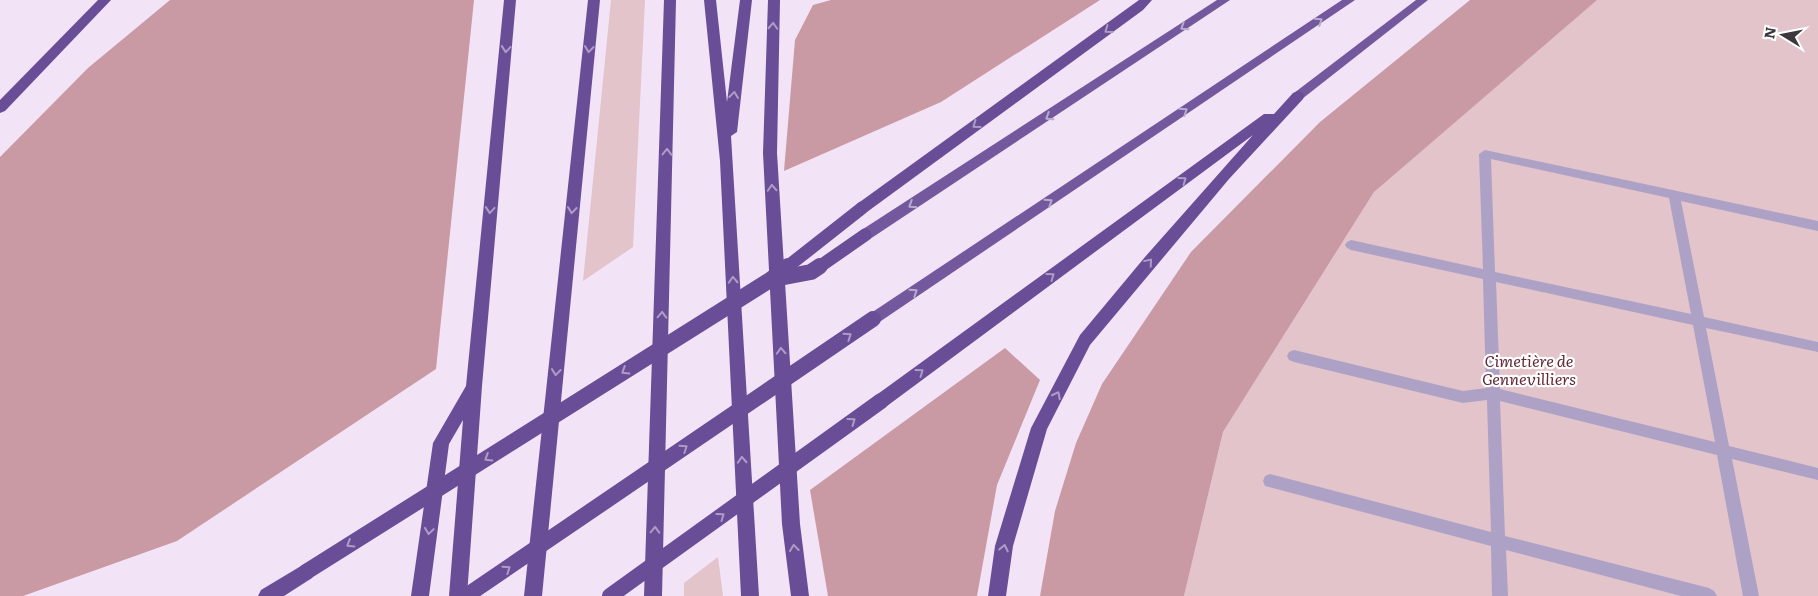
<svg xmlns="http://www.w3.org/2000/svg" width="1818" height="596" font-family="Literata,serif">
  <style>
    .green { fill: #e2c4ca }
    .forest { fill: #c99aa4 }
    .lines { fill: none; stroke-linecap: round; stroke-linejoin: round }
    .service { fill: #ada2c5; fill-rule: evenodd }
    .trunk { fill: #73589e; fill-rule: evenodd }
    .motorway { fill: #6a4d97; fill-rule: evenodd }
    .motorway-bridge-far1 { stroke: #6a4d97; stroke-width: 13 }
    .motorway-bridge { stroke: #6a4d97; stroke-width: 16 }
    .oneway { stroke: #b9acce }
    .oneway2 { stroke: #ad9dc6 }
    .labels { text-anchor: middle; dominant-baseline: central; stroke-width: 4.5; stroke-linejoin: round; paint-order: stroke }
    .park-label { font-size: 16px; font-style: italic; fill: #642939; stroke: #fff }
  </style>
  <rect width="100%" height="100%" fill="#f3e3f6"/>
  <!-- green -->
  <g class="green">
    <path d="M611,0H645L633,247L583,281Z"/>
    <path d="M1587,0H1818V596H1184L1223,432L1374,192Z"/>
    <path d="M718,557L723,596H684V583Z"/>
  </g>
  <!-- forest -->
  <g class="forest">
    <path d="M170,0H474L436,369L177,541L23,596H0V157L88,68Z"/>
    <path d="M831,0H1100L941,102L784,171L795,40L813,5Z"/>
    <path d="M1470,0H1597L1374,192L1223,432L1184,596H1040L1055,511L1076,443L1102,384L1191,252L1320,122Z"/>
    <path d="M1005,348L1040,380L997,485L977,596H828L810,490Z"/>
  </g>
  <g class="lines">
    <!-- service -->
    <path class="service" d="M1485,150L1818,221V231L1681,201L1704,317L1818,342V352L1706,328L1729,446L1818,468V480L1732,459L1759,596H1743L1717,455L1500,401L1505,536L1709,588L1714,591L1717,596H1681L1506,550L1508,596H1492L1491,546L1265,486L1263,481L1265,476L1270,474L1491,532L1487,400L1463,403L1294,362L1289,360L1287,356L1289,352L1294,350L1463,391L1486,388L1483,279L1351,250L1347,248L1345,245L1347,242L1351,240L1483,269L1479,154ZM1491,159L1669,198L1691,314L1495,272ZM1496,282L1693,325L1715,442L1500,389Z"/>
    <!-- trunk -->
    <g class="trunk">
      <path d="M1217,0H1230L870,239L865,240L860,239L858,235L860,231Z"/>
      <path d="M1342,0H1355L878,323L873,325L868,323L866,319L868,315Z"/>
      <path d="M1416,0H1428L1302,99H1294L1292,96L1294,93Z"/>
    </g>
    <!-- motorway -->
    <g class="motorway">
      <path d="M98,0H111L5,111L0,113V100Z"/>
      <path d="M504,0H516L482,386L467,596H449L463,420L449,444L429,596H411L433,443L466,386Z"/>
      <path d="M588,0H600L542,596H524Z"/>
      <path d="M664,0H676L662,596H644Z"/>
      <path d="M704,0H716L727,102L740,0H752L737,132L731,136L759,596H741L720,161Z"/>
      <path d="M768,0H780L777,153L800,524L809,596H791L782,524L763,153Z"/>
      <path d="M1139,0H1152L1143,10L867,212L862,213L857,212L855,208L857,204Z"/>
      <path d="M1298,91L1303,93L1304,96L1303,99L1229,179L1090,345L1047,429L1013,546L1006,596H988L995,546L1031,428L1080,335L1145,257L1253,135L887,406L881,408L875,406L873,401L875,396L1264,114H1274L1293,93Z"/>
      <path d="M306,563L312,566L315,572L312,578L284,596H258L261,590Z"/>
    </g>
    <!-- motorway-bridge-far1 -->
    <g class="motorway-bridge-far1">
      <path d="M787,267L862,208"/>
      <path d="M819,267L865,235"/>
    </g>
    <!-- motorway-bridge -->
    <g class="motorway-bridge">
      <path d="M774,279L811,272L820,266"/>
      <path d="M306,572L770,280L788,266"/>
      <path d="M466,596L873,319"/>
      <path d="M610,596L881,401"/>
    </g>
  </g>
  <!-- one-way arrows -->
  <defs><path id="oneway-chevron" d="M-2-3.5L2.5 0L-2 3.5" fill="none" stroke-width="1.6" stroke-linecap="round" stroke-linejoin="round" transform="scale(1.25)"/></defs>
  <g class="oneway">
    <use href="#oneway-chevron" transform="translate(1319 21) rotate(-34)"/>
    <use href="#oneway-chevron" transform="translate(1184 27) rotate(147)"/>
    <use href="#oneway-chevron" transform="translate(1184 111) rotate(-34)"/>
    <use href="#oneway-chevron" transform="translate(1049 117) rotate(147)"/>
    <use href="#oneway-chevron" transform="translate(1049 202) rotate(-34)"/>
    <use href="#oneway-chevron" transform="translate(912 205) rotate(147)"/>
    <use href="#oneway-chevron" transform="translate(914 292) rotate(-34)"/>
  </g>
  <g class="oneway2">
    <use href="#oneway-chevron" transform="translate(773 26) rotate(-87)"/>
    <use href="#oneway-chevron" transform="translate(1108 30) rotate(144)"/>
    <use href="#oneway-chevron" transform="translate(506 49) rotate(95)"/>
    <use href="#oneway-chevron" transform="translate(589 49) rotate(96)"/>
    <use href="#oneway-chevron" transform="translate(734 95) rotate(-83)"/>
    <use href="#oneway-chevron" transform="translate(976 125) rotate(144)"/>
    <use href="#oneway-chevron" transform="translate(667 152) rotate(-89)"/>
    <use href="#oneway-chevron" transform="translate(1183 180) rotate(-36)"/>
    <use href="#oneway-chevron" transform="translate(772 188) rotate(-93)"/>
    <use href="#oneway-chevron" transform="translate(490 210) rotate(95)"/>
    <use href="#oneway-chevron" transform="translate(572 210) rotate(96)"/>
    <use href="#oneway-chevron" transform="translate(1149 262) rotate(-50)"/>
    <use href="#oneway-chevron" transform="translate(1051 276) rotate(-36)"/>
    <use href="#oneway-chevron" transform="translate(733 280) rotate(-93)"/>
    <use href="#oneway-chevron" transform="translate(662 315) rotate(-88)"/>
    <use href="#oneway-chevron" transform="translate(848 336) rotate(-34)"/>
    <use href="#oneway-chevron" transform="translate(781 351) rotate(-93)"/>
    <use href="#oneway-chevron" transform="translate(625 371) rotate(148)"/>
    <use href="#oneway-chevron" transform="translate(556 372) rotate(96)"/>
    <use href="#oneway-chevron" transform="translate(920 372) rotate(-36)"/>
    <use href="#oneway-chevron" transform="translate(1057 395) rotate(-63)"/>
    <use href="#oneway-chevron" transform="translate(852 421) rotate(-36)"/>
    <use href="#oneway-chevron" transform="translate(684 448) rotate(-34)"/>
    <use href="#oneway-chevron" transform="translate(488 458) rotate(148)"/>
    <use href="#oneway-chevron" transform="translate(742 460) rotate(-93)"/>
    <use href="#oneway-chevron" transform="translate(721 516) rotate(-36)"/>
    <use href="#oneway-chevron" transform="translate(655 530) rotate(-88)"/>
    <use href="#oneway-chevron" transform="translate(429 531) rotate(98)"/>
    <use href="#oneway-chevron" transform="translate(350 544) rotate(148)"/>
    <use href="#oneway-chevron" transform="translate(794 548) rotate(-97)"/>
    <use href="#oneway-chevron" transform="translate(1004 548) rotate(-78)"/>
    <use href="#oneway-chevron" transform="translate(507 569) rotate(-34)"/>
  </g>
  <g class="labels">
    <!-- park labels -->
    <g class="park-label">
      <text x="1529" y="360">Cimetière de<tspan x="1529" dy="18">Gennevilliers</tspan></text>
    </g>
  </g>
  <!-- north arrow -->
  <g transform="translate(1783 35) rotate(280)" stroke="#ffffff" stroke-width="4" paint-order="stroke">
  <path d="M0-4L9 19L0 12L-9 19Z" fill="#3c363d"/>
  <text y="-8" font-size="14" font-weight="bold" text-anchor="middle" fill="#3c363d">N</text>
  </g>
</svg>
